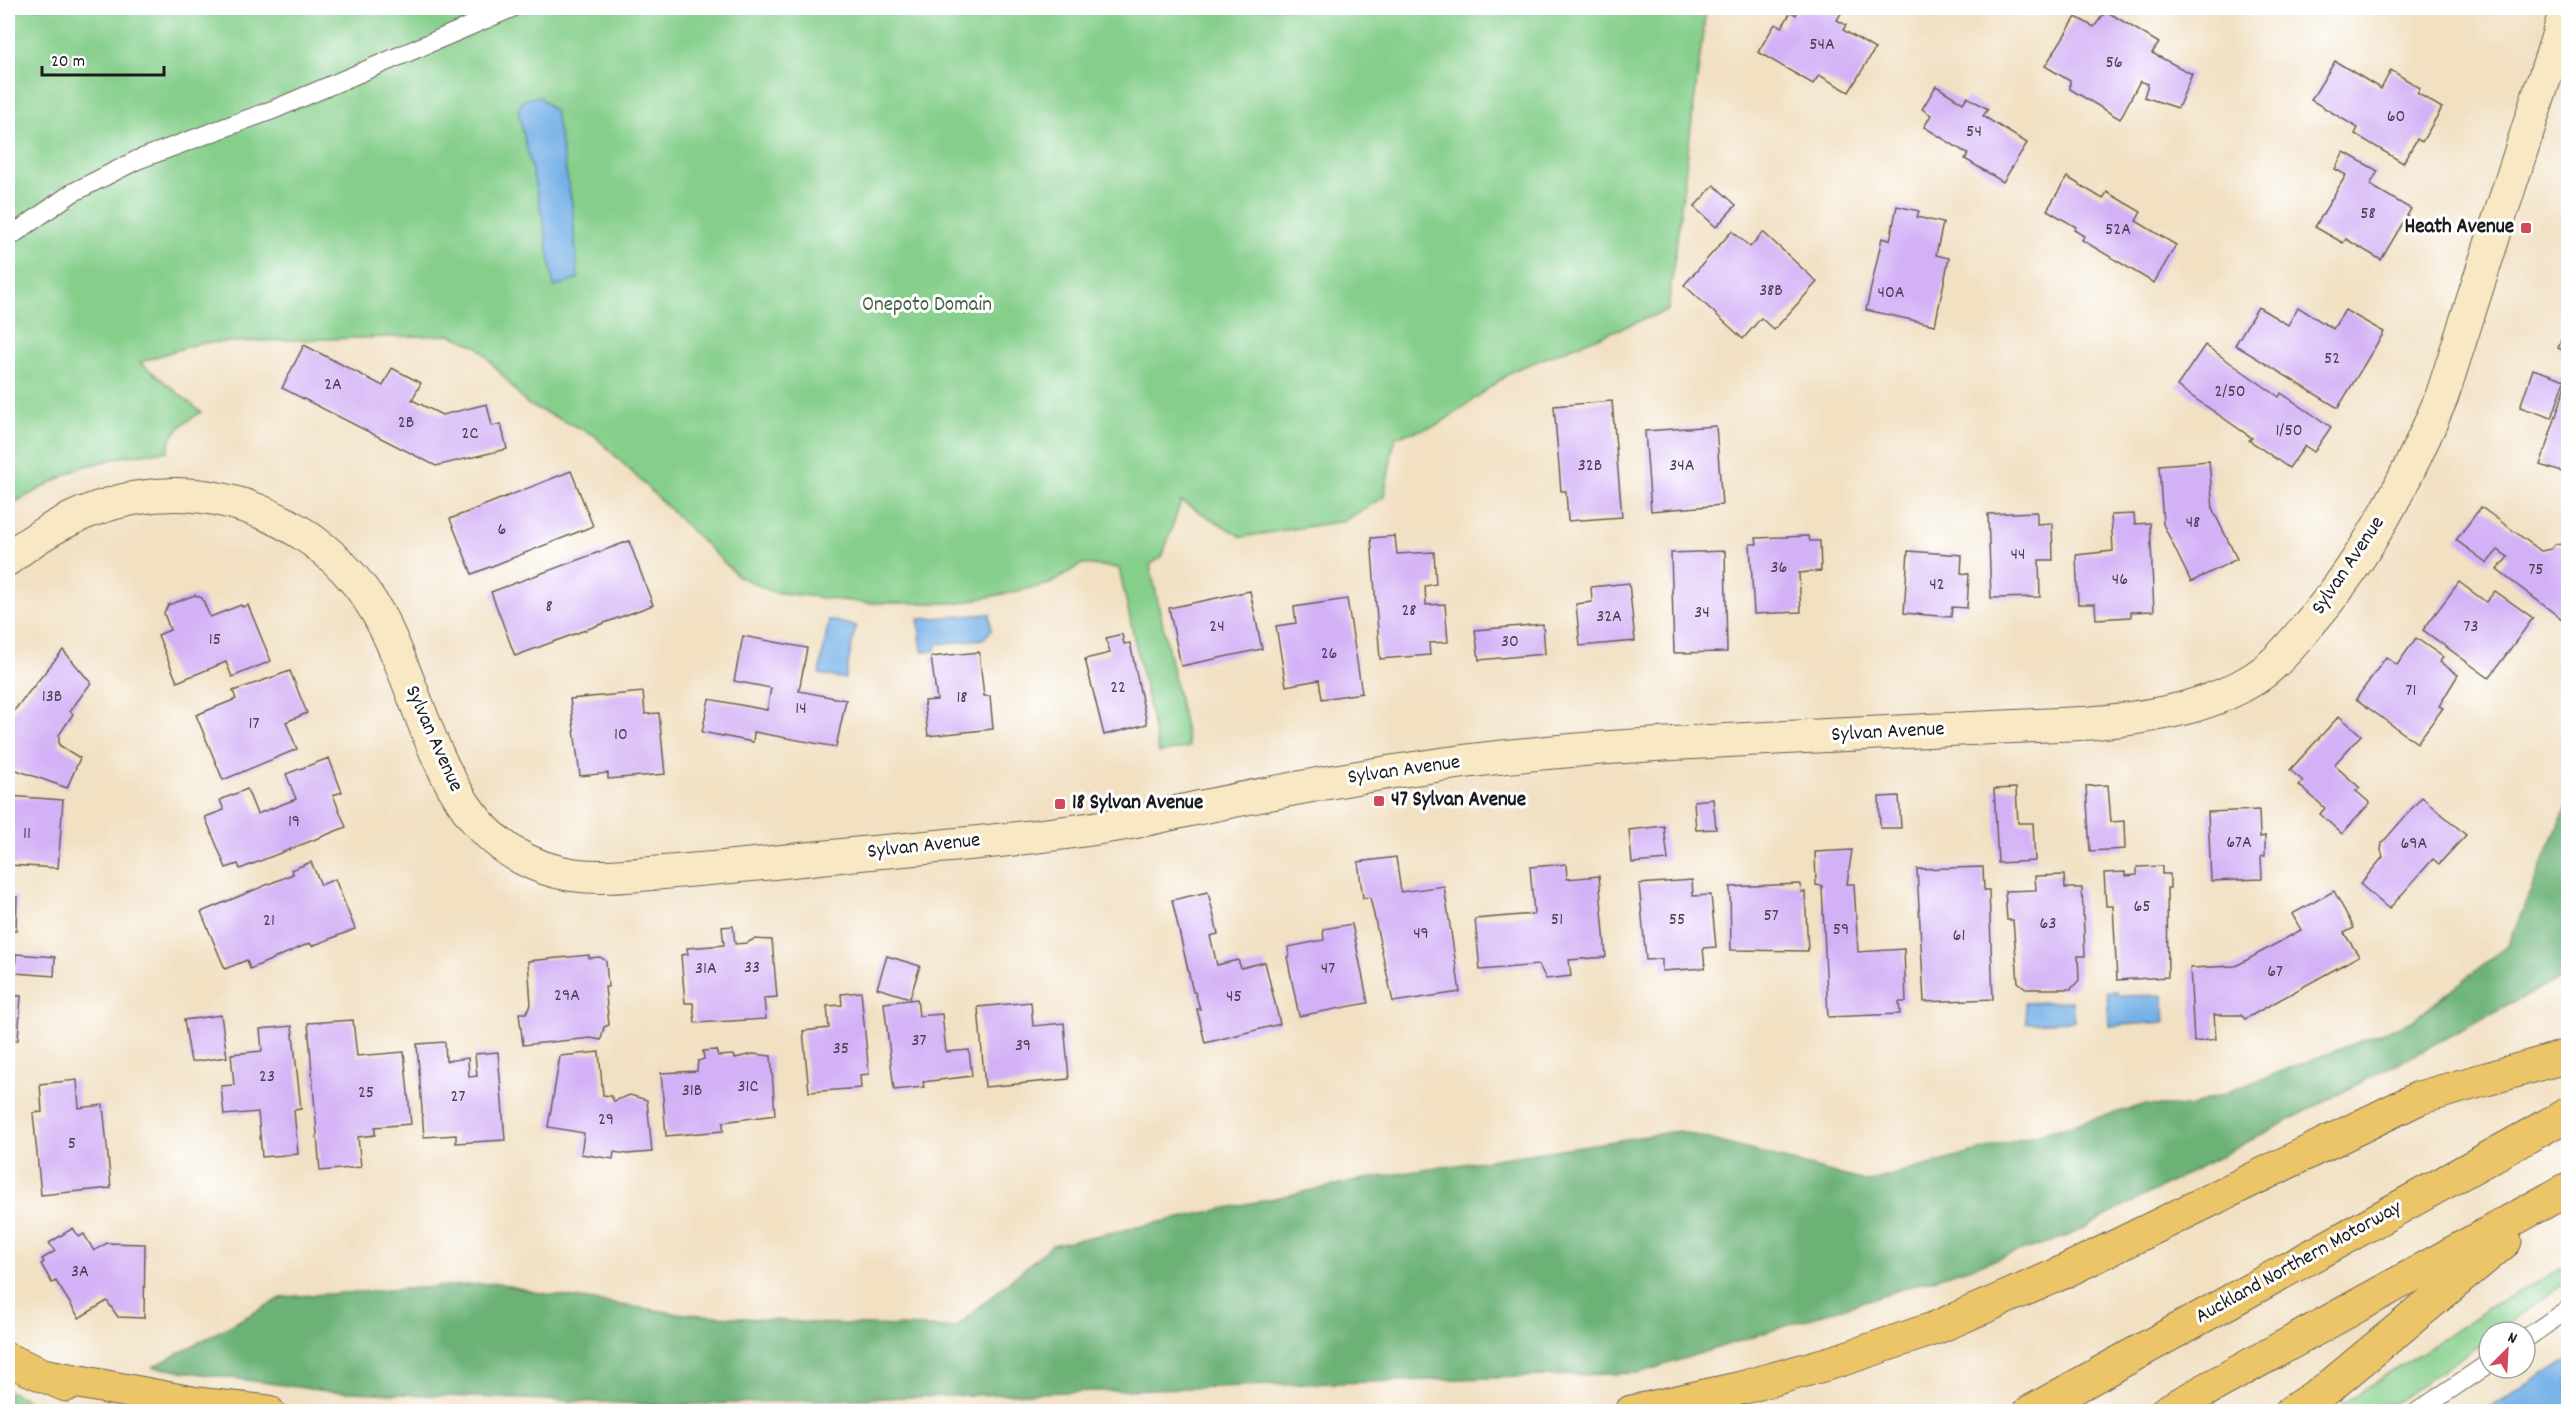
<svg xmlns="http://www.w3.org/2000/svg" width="2576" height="1419" font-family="Dekko,sans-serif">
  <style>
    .green { fill: #85cf8b; stroke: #507654; stroke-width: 1.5 }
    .forest { fill: #6cb277; stroke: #44674a; stroke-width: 1.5 }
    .water { fill: #75b1e7; stroke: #486682; stroke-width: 1.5 }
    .building { fill: #d3b1f6 }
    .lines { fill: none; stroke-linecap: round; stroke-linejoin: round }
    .service-casing { stroke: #676156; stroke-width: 20 }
    .secondary-casing { stroke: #676156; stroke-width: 35 }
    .motorway-casing { stroke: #676156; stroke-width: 35 }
    .service { stroke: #fff; stroke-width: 18 }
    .secondary { stroke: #f8e8c3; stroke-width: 33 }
    .motorway { stroke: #edc569; stroke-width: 33 }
    .poi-dot { fill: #d1495b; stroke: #fff; stroke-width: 2 }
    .labels { text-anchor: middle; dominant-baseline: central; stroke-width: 6; stroke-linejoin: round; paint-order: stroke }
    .number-label { font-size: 18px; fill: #4a4152 }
    .poi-label { font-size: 21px; font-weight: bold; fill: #1c1c1c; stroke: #fff; text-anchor: start }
    .park-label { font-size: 21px; fill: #466448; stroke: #fff }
    .street-label { font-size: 21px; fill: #1c1c1c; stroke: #fff }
  </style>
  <rect width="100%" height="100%" fill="#fff"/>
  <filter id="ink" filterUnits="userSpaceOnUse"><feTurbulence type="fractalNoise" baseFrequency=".0167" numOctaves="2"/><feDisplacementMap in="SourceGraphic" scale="12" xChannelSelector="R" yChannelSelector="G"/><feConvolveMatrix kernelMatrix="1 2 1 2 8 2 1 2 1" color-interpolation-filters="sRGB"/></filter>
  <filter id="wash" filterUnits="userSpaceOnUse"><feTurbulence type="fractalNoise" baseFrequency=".008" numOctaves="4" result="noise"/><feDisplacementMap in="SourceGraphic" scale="24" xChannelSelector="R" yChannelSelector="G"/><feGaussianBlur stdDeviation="1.35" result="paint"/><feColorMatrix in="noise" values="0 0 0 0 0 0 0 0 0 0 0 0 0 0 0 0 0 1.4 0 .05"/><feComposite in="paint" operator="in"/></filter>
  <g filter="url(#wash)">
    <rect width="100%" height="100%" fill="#f1e0c2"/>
    <!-- green -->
    <g class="green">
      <path d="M8,8H1706L1668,310L1514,370L1438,425L1395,437L1384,497L1344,521L1242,537L1181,501L1162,557L1150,565L1189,747L1159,753L1119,568L1082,564L1050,584L960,603H867L773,592L738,576L594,435L527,404L478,347L451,335L199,343L140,362L201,412C185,423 170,430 168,451L125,456L79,468L8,506Z"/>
      <path d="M2568,1265V1279L2498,1332H2489V1339L2382,1411H2332L2489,1308Z"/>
      <path d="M8,1391L53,1411H8Z"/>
    </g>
    <!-- forest -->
    <path class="forest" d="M2568,802V974L2068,1236L1639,1373L672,1405L326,1391L153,1367L283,1297L498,1283L534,1292L675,1313L814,1323L955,1328L1052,1245L1365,1179L1679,1131L1868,1182L2143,1105L2189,1107L2412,1021L2508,945Z"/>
    <!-- water -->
    <g class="water">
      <path d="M539,96L555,112L572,203L578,279L554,287L543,218L518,111L523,100Z"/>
      <path d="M990,614L991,631L983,639L937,644L935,651H922L918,619Z"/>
      <path d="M829,620L856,626L845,679L819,674Z"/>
      <path d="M2107,991H2117V996L2163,995L2165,1022L2109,1026Z"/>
      <path d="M2072,1001L2074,1021L2026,1023L2025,1003Z"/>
      <path d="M2568,1359V1411H2485Z"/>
    </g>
    <g id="blocks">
      <!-- building -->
      <g class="building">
        <path d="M1800,8H1839L1843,10L1837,20L1846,25L1843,30L1875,49L1849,92L1819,75L1813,84L1758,52L1775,24L1782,27L1791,12L1796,15Z"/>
        <path d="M1915,8H1937L1929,16Z"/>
        <path d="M2106,11L2159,43L2152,53L2192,74L2178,108L2144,97L2148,84L2140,81L2120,119L2070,89V81L2045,66L2076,17L2094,27Z"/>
        <path d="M2335,61L2381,89L2391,70L2420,88L2417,93L2442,108L2422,142L2417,139L2403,163L2355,134L2358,128L2311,100Z"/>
        <path d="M1936,86L1963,103L1967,97L1988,109L1983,116L2027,143L2003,182L1965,159L1968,154L1924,127L1931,115L1922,109Z"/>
        <path d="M2344,152L2378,171L2370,185L2411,209L2381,260L2346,239L2343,243L2315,227L2346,175L2335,169Z"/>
        <path d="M2067,177L2103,199L2107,192L2141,212L2136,221L2176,245L2154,283L2082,240L2084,236L2074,230L2076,227L2047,210Z"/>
        <path d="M1714,185L1736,205L1716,227L1694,207Z"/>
        <path d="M1897,206L1919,211L1917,217L1943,223L1936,255L1949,258L1935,325L1866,310L1882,238L1890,240Z"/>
        <path d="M1732,231L1750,247L1763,232L1817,282L1774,330L1761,318L1743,339L1684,285Z"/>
        <path d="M2258,307L2288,325L2298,307L2333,329L2345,310L2384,332L2338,408L2235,345Z"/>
        <path d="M2568,318V352L2558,348Z"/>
        <path d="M304,345L383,386L392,368L421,383L412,400L442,415L487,404L492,426L501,424L507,449L436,466L282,388Z"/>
        <path d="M2205,345L2279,397L2281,393L2331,427L2314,452L2305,446L2289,468L2249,440L2252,438L2177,386Z"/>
        <path d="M2533,369L2565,380L2552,418L2520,407Z"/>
        <path d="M2566,385L2568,386V474L2540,465Z"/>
        <path d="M1612,401L1622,517L1568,521L1566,491H1561L1554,406Z"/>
        <path d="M1716,426L1722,505L1651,511L1645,431Z"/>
        <path d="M2209,461L2213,510L2237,559L2191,582L2163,524L2159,465Z"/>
        <path d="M571,471L593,526L472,574L450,519Z"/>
        <path d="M2481,507L2541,551L2551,549L2555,544L2568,545V618L2566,622L2497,570L2508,557L2498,550L2487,563L2456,540Z"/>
        <path d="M2037,512V524L2052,523L2053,560H2039L2040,597L1991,598L1988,514Z"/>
        <path d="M2134,514L2135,524L2150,523L2154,611L2131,612V617L2096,619L2095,604H2078L2076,555L2113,551L2111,515Z"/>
        <path d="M1395,536L1397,554L1434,552L1436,584L1425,586L1426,605L1445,604L1448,642L1429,643L1430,655L1380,659L1371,538Z"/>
        <path d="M1808,536L1810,541H1820L1821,571L1799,573L1801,612L1754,614L1750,544H1757L1756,538Z"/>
        <path d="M629,541L653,605L515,656L491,592Z"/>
        <path d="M1725,551L1727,652L1674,653L1671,553Z"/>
        <path d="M1908,551L1962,555L1961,573L1969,574L1967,608L1952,607L1951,617L1904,613Z"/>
        <path d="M2459,582L2486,602L2495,591L2533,618L2489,678L2423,630Z"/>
        <path d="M1629,583L1635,641L1580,646L1576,604L1592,602L1591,587Z"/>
        <path d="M1250,591L1262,649L1181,666L1169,608Z"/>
        <path d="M195,595L202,598L210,617L241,605L242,607L248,605L271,661L232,677L226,662L177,682L158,635L170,630L164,613L168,605Z"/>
        <path d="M1347,599L1362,693L1322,699L1319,680L1286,686L1276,626L1296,623L1294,607Z"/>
        <path d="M1543,624L1545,654L1479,660L1475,630Z"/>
        <path d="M1122,634L1124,644L1130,643L1147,724L1104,735L1085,659L1110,653L1106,638Z"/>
        <path d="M743,636L807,648L799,691L846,700L836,747L754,732L753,742L702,732L709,699L767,710L771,688L734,681Z"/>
        <path d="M2416,638L2443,657L2440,662L2458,675L2439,706L2443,708L2417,743L2356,699L2386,657L2397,665Z"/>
        <path d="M63,650L91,683L70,711L73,714L59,735V745L80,758L67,788L8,767V718Z"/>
        <path d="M979,652L984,696H990L993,729L928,736L924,701L937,700L931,657Z"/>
        <path d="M290,671L307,713L286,722L297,749L223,780L196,715L236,699L233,691Z"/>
        <path d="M643,692L645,714L659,713L665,774L608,779V773L580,776L570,699Z"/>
        <path d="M2339,716L2361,735L2334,765L2360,788L2356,791L2370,803L2342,834L2320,814L2325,808L2299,785L2303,781L2290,770Z"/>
        <path d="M329,758L342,792L333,795L346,827L240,869L238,864L226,868L205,817L224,810L220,800L247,789L257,814L296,799L286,774Z"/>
        <path d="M2108,785L2111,822L2124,821L2125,849L2090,851L2086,786Z"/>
        <path d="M2016,788L2018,823H2033L2035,861L1998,863L1994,789Z"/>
        <path d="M8,796L63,800L58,868L8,865Z"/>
        <path d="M1899,796L1901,828H1880L1879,797Z"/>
        <path d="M2422,797L2466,835L2439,864L2433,859L2389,909L2360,884L2383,857L2381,850L2382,843Z"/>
        <path d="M1713,799L1716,829L1696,830L1694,801Z"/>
        <path d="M2259,810L2260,837L2265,836V856H2261L2262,879L2211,881L2208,812Z"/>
        <path d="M1664,826L1668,860L1632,863L1629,830Z"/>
        <path d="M1852,850L1847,884H1854L1858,952L1904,949L1906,1002H1899L1900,1014L1828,1017L1822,886L1816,885L1815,852Z"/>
        <path d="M1396,857L1401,892L1444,886L1460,992L1393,1002L1370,897L1363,898L1358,862Z"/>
        <path d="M311,862L321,885L335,879L355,929L312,946L310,943L250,969L247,960L225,969L201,912L293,874L291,870Z"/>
        <path d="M1566,864L1567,879L1599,876L1606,957L1569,960L1571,976L1546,979L1539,965L1480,970L1475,919L1534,914L1530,867Z"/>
        <path d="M2162,866V874H2170V888H2167L2168,977L2117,980L2113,906H2106L2104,873L2125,872V876L2137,875V867Z"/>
        <path d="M1983,867L1984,890H1989L1993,999L1924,1002L1917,869Z"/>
        <path d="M2064,875L2065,888H2082L2085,956H2078L2079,980L2071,989H2027L2018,982L2013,920H2007L2005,891L2036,890L2035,876Z"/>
        <path d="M1692,880L1693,896L1711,895L1716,947L1703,948L1705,968L1662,971V959L1646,960L1639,884Z"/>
        <path d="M1800,884L1801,892H1805L1808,951L1731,950L1730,887Z"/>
        <path d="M2334,891L2354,928L2344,933L2359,956L2245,1019L2241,1015H2214L2216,1039L2194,1042L2190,968L2236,966L2301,930L2292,914Z"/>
        <path d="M1208,892L1218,934L1210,936L1217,965L1238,960L1241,968L1265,962L1280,1024L1205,1043L1197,1009H1200L1195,992H1193L1172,900Z"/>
        <path d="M8,897H17L16,931H8Z"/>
        <path d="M1352,924L1368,1003L1299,1016L1287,957L1289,956L1288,947L1324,940L1323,929Z"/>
        <path d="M733,926L735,944L747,943L754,939L772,940L777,997L764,998L766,1019L695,1023L693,1003H685L681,955L688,954L687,948L724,945L722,927Z"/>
        <path d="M16,954L55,957L54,976L15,973Z"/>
        <path d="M589,955V958L600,957L606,961L608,987H605L609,1025L604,1027L601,1040L591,1038L523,1045L519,1013H526L531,1005L528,961Z"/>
        <path d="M887,956L920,966L910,998L877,988Z"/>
        <path d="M861,992L869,1074L860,1075L861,1088L809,1092L803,1031L829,1028L827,1006L842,1005L841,994Z"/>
        <path d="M8,995L21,996L18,1040H11L10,1059H8Z"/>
        <path d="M917,999L919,1016L942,1014L946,1052L969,1050L972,1076L923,1082L924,1087L894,1090L884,1003Z"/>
        <path d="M1031,1002L1033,1026L1064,1023L1069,1079L985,1087L978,1007Z"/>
        <path d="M221,1015L227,1057L191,1062L184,1020Z"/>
        <path d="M353,1020L357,1056L404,1052L411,1124L375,1127V1135L358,1137L361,1167L320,1171L308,1023Z"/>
        <path d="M292,1026L301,1109L294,1110L298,1154L262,1157L258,1112L224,1115L221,1086L234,1085L231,1054L262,1051L260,1029Z"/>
        <path d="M445,1042L446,1061L468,1058L469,1077L477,1076L475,1054L498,1052L505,1140L456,1143V1135L424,1137L417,1044Z"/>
        <path d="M716,1050L718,1056L734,1055L735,1058L753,1054L771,1056L775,1115L723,1122V1131L666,1136L661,1073L697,1071L698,1061L704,1059L703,1051Z"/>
        <path d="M599,1052L603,1095L611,1096L614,1101L630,1095L647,1100L652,1152L627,1154L614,1152L613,1159L581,1154L584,1133L548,1127L560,1056Z"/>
        <path d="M77,1080L79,1108L103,1105L111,1188L41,1195L33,1113L42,1112L40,1084Z"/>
        <path d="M73,1228L79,1237L84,1234L94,1251L107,1243L145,1244L144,1318L118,1317L107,1301L79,1318L56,1281L52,1283L41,1264L44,1262L42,1259L55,1251L49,1243Z"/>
      </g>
    </g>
  </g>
  <g filter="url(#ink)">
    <use href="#blocks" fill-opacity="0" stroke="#676156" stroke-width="1.5"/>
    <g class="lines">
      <!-- service casing -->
      <g class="service-casing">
        <g id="service">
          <path d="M8,238L72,193L137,160L275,109L512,8"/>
          <path d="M2525,1339L2568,1309"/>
          <path d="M2417,1412L2489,1363"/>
        </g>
      </g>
      <!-- secondary casing -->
      <g class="secondary-casing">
        <path id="secondary" d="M8,559C62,515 129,488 200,496C273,505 340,548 377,612C431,708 440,856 575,875C598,878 622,876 645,874C698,870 752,865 806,859C909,848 1014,842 1116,825C1146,820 1176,812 1207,806C1275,792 1343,779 1411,769C1526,751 1642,745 1757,739C1869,733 1980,728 2092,723C2151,717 2216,708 2265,671C2281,658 2296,640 2309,624C2367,557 2408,478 2442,396L2567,8"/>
      </g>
      <!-- motorway casing -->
      <g class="motorway-casing">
        <g id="motorway">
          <path d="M8,1360L66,1385"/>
          <path d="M48,1376L197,1404L268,1412"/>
          <path d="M1631,1412L1741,1388L1837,1361L1933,1329L2053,1277L2419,1098L2568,1056"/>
          <path d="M2030,1412L2568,1114"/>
          <path d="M2166,1412L2568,1189"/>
          <path d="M2291,1412L2329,1387L2505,1241"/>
        </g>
      </g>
      <!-- service -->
      <use href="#service" class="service"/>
      <!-- secondary -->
      <use href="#secondary" class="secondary"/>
      <!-- motorway -->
      <use href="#motorway" class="motorway"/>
    </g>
  </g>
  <!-- markers -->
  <g class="poi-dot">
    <rect x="2520" y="222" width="12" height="12" rx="3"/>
    <rect x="1373" y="795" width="12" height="12" rx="3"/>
    <rect x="1054" y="798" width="12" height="12" rx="3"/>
  </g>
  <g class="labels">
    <!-- number labels -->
    <g class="number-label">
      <text x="1822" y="45">54A</text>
      <text x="2114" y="63">56</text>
      <text x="2396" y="117">60</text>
      <text x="1974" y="132">54</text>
      <text x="2368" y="214">58</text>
      <text x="2118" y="230">52A</text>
      <text x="1771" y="291">38B</text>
      <text x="1891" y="293">40A</text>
      <text x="2332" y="359">52</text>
      <text x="333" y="385">2A</text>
      <text x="2230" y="392">2/50</text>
      <text x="406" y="423">2B</text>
      <text x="2289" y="431">1/50</text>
      <text x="470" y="434">2C</text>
      <text x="1590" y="466">32B</text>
      <text x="1682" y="466">34A</text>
      <text x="2193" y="523">48</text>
      <text x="502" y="530">6</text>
      <text x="2018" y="555">44</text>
      <text x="1779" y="568">36</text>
      <text x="2536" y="570">75</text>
      <text x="2120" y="580">46</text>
      <text x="1937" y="585">42</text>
      <text x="549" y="607">8</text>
      <text x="1409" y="611">28</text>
      <text x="1702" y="613">34</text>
      <text x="1609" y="617">32A</text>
      <text x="1217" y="627">24</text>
      <text x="2471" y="627">73</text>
      <text x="215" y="640">15</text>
      <text x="1510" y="642">30</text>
      <text x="1329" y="654">26</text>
      <text x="1118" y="688">22</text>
      <text x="2411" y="691">71</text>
      <text x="52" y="697">13B</text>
      <text x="962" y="698">18</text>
      <text x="801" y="709">14</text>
      <text x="254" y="724">17</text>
      <text x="621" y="735">10</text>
      <text x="294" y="822">19</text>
      <text x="27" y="834">11</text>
      <text x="2239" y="843">67A</text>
      <text x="2414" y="844">69A</text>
      <text x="2142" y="907">65</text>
      <text x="1771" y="916">57</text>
      <text x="1557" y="920">51</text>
      <text x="1677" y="920">55</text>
      <text x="269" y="921">21</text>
      <text x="2048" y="924">63</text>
      <text x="1841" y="930">59</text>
      <text x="1421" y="934">49</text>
      <text x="1959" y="936">61</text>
      <text x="752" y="968">33</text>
      <text x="706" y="969">31A</text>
      <text x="1328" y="969">47</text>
      <text x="2275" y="972">67</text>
      <text x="567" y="996">29A</text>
      <text x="1234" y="997">45</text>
      <text x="919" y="1041">37</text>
      <text x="1023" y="1046">39</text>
      <text x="841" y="1049">35</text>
      <text x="267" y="1077">23</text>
      <text x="748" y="1087">31C</text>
      <text x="692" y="1091">31B</text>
      <text x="366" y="1093">25</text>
      <text x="458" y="1097">27</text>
      <text x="606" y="1120">29</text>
      <text x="72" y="1144">5</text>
      <text x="80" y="1272">3A</text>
    </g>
    <!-- poi labels -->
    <g class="poi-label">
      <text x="2514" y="228" text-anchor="end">Heath Avenue</text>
      <text x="1391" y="801">47 Sylvan Avenue</text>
      <text x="1072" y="804">18 Sylvan Avenue</text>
    </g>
    <!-- park labels -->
    <g class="park-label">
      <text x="927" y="306">Onepoto Domain</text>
    </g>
    <!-- street labels -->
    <g class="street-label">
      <text transform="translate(2349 566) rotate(-56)">Sylvan Avenue</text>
      <text transform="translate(1888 733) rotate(-3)">Sylvan Avenue</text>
      <text transform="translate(433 739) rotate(66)">Sylvan Avenue</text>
      <text transform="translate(1404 771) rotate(-8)">Sylvan Avenue</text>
      <text transform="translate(924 847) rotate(-6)">Sylvan Avenue</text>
      <text transform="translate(2299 1263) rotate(-29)">Auckland Northern Motorway</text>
    </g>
  </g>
  <!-- margin -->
  <rect width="2576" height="1419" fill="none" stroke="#fff" stroke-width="30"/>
  <!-- north arrow -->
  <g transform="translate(2507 1350) rotate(24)"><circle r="28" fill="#ffffff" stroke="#a4a4a4" stroke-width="1.5"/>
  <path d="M0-4.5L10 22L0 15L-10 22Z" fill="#d1495b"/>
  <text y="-9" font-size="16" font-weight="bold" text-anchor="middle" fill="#1c1c1c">N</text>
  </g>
  <!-- scale -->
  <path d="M42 66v9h122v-9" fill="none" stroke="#1c1c1c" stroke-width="3"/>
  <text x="51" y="66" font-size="18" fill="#1c1c1c" stroke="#ffffff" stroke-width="4.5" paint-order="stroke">20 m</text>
</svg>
